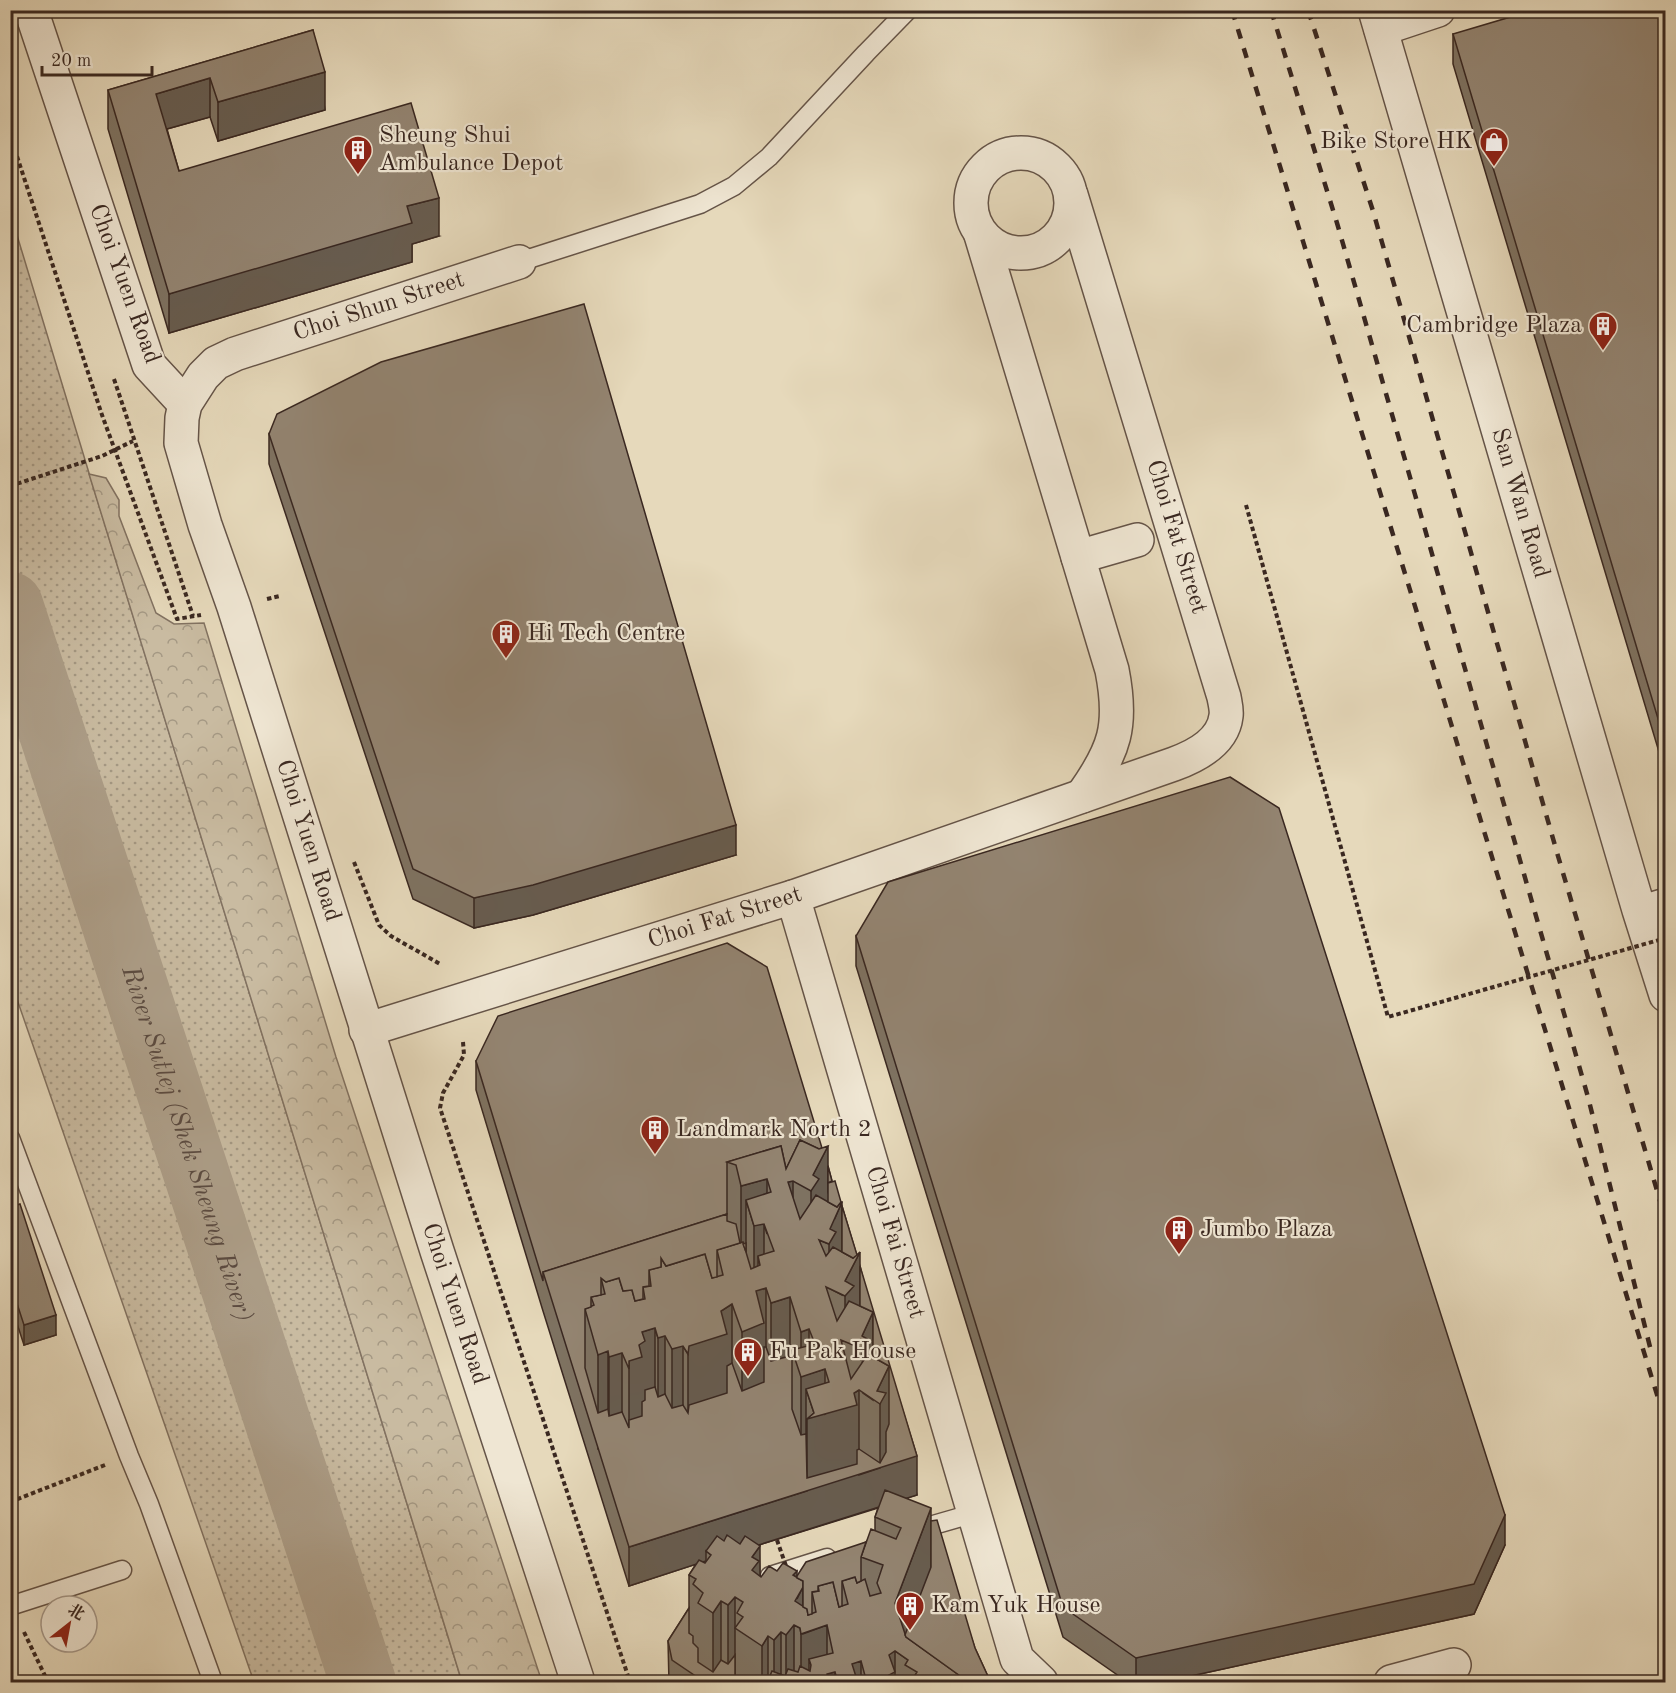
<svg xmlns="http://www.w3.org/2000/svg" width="1676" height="1693" font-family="'Old Standard TT','Noto Serif SC',serif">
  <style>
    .grass { fill: url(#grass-dots); stroke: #827261; stroke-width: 1.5 }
    .forest { fill: url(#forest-crowns); stroke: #827261; stroke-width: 1.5 }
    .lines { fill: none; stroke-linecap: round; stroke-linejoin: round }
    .river { stroke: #ac9d87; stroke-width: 66 }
    .service-casing { stroke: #655448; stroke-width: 21 }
    .pedestrian-casing { stroke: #655448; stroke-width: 30 }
    .minor-casing { stroke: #655448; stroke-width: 36 }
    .path { stroke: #3a2821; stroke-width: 4; stroke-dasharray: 4.5 3; stroke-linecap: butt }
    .service { stroke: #efe6d3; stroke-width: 18 }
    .pedestrian { stroke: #efe6d3; stroke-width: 27 }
    .minor { stroke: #efe6d3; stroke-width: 33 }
    .rail { stroke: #3a2821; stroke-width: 4.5; stroke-dasharray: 10 10; stroke-linecap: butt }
    .path-bridge { stroke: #3a2821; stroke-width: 4; stroke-dasharray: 4.5 3; stroke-linecap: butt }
    .wall { fill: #7e7261; stroke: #3a2821; stroke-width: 1.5; fill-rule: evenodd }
    .shaded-wall { fill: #675c4f; stroke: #3a2821; stroke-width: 1.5; fill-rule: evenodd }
    .building { fill: #938471; stroke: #3a2821; stroke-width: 1.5 }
    .labels { text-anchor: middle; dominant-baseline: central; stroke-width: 4.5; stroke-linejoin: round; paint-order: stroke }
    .poi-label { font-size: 24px; fill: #3a2821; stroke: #efe6d3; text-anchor: start }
    .street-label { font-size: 24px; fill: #3a2821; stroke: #efe6d3 }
    .water-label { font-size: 26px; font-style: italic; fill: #5c4b40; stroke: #efe6d3 }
  </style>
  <defs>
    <pattern id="grass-dots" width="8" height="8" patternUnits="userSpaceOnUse" patternTransform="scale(1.5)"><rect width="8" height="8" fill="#c9bba1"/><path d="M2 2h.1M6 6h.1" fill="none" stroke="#a49883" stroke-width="1.8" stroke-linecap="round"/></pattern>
    <pattern id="forest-crowns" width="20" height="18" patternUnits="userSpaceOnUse" patternTransform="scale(1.5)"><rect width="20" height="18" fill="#c9bba1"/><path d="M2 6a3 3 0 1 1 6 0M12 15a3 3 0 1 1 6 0" fill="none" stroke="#a49883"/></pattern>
  </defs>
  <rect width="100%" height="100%" fill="#e6d9bb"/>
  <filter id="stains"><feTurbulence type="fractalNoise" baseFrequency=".00333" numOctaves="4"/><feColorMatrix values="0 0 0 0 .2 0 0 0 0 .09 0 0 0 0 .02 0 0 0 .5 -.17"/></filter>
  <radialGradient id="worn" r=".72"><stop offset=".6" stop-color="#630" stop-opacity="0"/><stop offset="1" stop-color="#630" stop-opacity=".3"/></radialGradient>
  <!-- grass -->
  <path class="grass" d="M10,212L89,473L462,1682H254L11,982V605L67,775L11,602Z"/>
  <!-- forest -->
  <path class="forest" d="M89,474L106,478L119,500V516L156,613L174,624L204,623L336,1057L542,1682H462Z"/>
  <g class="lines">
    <!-- river -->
    <path class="river" id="s1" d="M10,605L363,1682"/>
    <!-- service casing -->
    <g class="service-casing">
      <g id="service">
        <path d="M519,262L700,204L734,186L769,157L866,53L908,10"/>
        <path d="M10,1138L129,1456L149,1504L213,1682"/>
        <path d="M916,1530L975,1513"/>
        <path d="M770,1576L827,1558"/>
        <path d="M10,1606L122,1570"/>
      </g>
    </g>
    <!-- pedestrian casing -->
    <g class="pedestrian-casing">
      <path id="pedestrian" d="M1639,910L1666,902"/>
    </g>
    <!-- minor casing -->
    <g class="minor-casing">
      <g id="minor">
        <path d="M31,10L149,365L185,404"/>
        <path id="s2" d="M1375,10L1639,910L1666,995"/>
        <path d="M1381,29L1438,10"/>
        <circle cx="1021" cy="203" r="50"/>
        <path d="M981,235L1112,670C1123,726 1115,750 1082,796"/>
        <path id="s3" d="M519,262L235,354L216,363L203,376L185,404L182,418L181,443L205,525L234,607L437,1251L578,1682"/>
        <path d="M1078,557L1137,540"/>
        <path id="s4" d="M793,897L1017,1659L1041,1682"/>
        <path id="s5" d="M366,1030L793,897L1174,764C1196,756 1223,742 1226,716C1227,710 1225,703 1224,697L1071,195"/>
        <path d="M1391,1682L1454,1665"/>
      </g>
    </g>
    <!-- path -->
    <g class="path">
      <path d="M10,135L102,415L177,619L201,615"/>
      <path d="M114,379L193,616"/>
      <path d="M10,486L102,456L133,441"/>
      <path d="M267,599L280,596"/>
      <path d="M354,862L379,925L391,936L440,964"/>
      <path d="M463,1042L464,1055L443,1093L440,1108L630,1682"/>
      <path d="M10,1502L105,1465"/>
      <path d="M24,1632L48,1682"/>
    </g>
    <!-- service -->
    <use href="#service" class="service"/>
    <!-- pedestrian -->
    <use href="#pedestrian" class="pedestrian"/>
    <!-- minor -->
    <use href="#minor" class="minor"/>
    <!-- rail -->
    <g class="rail">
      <path d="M1232,10L1666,1424"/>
      <path d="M1271,10L1337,223L1588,1097L1651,1351"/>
      <path d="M1308,10L1373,211L1558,856L1666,1221"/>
    </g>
    <!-- path-bridge -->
    <g class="path-bridge">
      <path d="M1246,505L1388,1017L1666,938"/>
      <path d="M777,1540L787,1569"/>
    </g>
  </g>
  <!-- wall -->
  <g class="wall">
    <path d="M1665,16V772L1453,64V34Z"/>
    <path d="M313,30L325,110L218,141L210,117L167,129L179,171L439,236L412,244V262L169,333L108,129V90Z"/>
    <path d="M269,434L736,855L533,915L474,928L413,899L269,464Z"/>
    <path d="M856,936L1505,1545L1474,1614L1159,1683H1129L1063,1637L856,966Z"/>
    <path d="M476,1061L828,1166L832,1181L842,1206L860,1266L917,1495L907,1498L931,1521L975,1648L991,1683H669L668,1641L689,1608V1575L696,1564L629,1586L543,1311L476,1090ZM878,1508L875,1517V1531L866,1542L797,1576L777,1571L761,1577L760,1576L759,1545Z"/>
    <path d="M10,1177L14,1205L56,1335L24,1345L10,1302Z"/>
  </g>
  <!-- shaded-wall -->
  <g class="shaded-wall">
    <path d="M325,72V110L218,141V102Z"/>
    <path d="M210,78V117L156,132V94Z"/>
    <path d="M439,198V236L412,244V262L169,333V294L407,206Z"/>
    <path d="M736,825V855L533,915L474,928V898Z"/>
    <path d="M828,1146V1192L835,1218L842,1202V1295L829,1288V1244L819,1240L811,1261V1191L813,1175Z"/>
    <path d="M767,1179V1234L764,1224V1289L766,1288V1386L742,1429V1332L754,1324V1226L746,1200V1282L741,1284V1186ZM758,1256L760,1265L758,1290Z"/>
    <path d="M793,1181V1257L788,1182Z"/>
    <path d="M14,1188V1208L10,1209V1189Z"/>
    <path d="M860,1252V1348L845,1341V1281Z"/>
    <path d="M790,1297V1395L771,1400V1303Z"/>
    <path d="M732,1304V1402L688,1452V1354L683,1346V1444L672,1447V1349L721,1311Z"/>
    <path d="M873,1312V1400L863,1393L862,1336Z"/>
    <path d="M56,1315V1335L24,1345V1325Z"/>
    <path d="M661,1326L665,1336V1433L658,1436V1338L655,1328V1426L629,1467V1361L639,1345L642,1332Z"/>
    <path d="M809,1329V1374L825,1369V1414L854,1393L859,1390V1475L880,1468V1404L877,1391L889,1366L917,1456V1495L711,1560V1555L706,1551V1561L629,1586V1547L807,1491V1419L814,1413L806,1389V1473L801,1474V1332Z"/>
    <path d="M606,1341L622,1353V1450L609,1455V1357L608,1351V1448L598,1449V1354Z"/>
    <path d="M931,1508V1606L908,1660L895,1651V1683H884L889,1655L895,1603Z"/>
    <path d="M1505,1515V1545L1474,1614L1159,1683H1136V1658Z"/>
    <path d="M760,1546V1635L752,1629V1557Z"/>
    <path d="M797,1571V1599L803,1587V1634L827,1625V1683L811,1665L809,1659V1683H801V1634L800,1628L794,1625V1683H786V1635L793,1575Z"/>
    <path d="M735,1597V1683H728V1605Z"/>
    <path d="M721,1601V1683H713V1613Z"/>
    <path d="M781,1632V1683H774V1640Z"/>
    <path d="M768,1636V1683H762V1646Z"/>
    <path d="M861,1661V1683H852L839,1665Z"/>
    <path d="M835,1672V1683H827V1674Z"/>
  </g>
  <!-- building -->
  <g class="building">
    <path d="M1534,10H1664L1665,16V742L1453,34Z"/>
    <path d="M313,30L325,72L218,102L210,78L156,94L179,171L411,103L439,198L407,206L412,223L169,294L108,90Z"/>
    <path d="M584,304L736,825L533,885L474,898L413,869L269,434L277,414L381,362Z"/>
    <path d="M1230,777L1279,808L1505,1515L1474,1584L1136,1658L1063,1607L856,936L888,882Z"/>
    <path d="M727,943L767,967L822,1148L819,1149L800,1140L786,1169L781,1146L727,1162V1214L543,1272V1281L476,1061L498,1016Z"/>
    <path d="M800,1140L819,1149L828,1146L813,1175L819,1179L811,1191L793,1181L788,1182L800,1219L816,1195L837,1207L841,1202H842L830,1229L836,1232L829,1244L819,1240L826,1256L833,1247L853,1258L860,1252L845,1281L854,1286L845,1296L826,1287L837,1321L849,1301L873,1312L862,1336L869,1340L863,1349L841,1340L851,1379L868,1354L889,1366L877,1391L886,1393L880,1404L859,1390L854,1393L857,1405L807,1419L814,1413L806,1389L829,1382L825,1369L801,1377L792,1350L815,1344L809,1329L801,1332L790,1297L771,1303L766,1288L756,1291L764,1323L742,1332L732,1304L721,1311L727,1334L689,1346L688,1354L683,1346L672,1349L665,1336L658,1338L655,1328L642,1332L645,1341L639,1345L642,1357L629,1361V1369L622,1353L609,1357L608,1351L598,1355L585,1309L594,1305L591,1297L605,1294L601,1278L606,1282L619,1278L623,1291L632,1290L635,1301L645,1299L643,1287L651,1286L649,1270L661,1267V1258L666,1266L705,1254L712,1278L723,1275L717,1250L743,1242L751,1269L760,1265L758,1256L774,1251L764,1224L754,1226L746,1200L771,1192L767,1179L741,1186L736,1165L727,1162L781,1146L786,1169Z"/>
    <path d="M828,1166L832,1181L828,1183Z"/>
    <path d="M10,1177L14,1188L10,1189Z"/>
    <path d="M835,1181L841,1202L837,1207L828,1202V1183Z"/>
    <path d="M20,1204L56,1315L24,1325L10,1282V1207Z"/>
    <path d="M842,1206L857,1255L853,1258L842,1252Z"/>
    <path d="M727,1214V1221L736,1224L740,1243L717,1250V1277L712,1278L705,1254L666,1266L661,1258V1267L649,1270V1286L643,1287V1299L635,1301L632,1290L623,1291L619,1278L606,1282L601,1278V1295L591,1297V1307L585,1309V1368L598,1413L608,1409L609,1416L622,1412L629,1428V1420L642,1416V1402L645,1400V1390L655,1387L658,1397L665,1394L672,1408L683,1405L688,1413L689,1405L727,1393V1366L732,1363L742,1391L764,1382V1347H766L771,1361L790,1356L792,1361V1409L801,1435L806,1434L807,1478L857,1464V1450L859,1449L880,1463L886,1452V1432L889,1424V1366L873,1357V1312L860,1306V1266L917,1456L629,1547L543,1272Z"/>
    <path d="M746,1243V1252L743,1244Z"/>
    <path d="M885,1490L931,1508L895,1603L906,1637L970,1683H910L917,1672L905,1665L908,1660L895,1651L889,1655L895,1672L887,1676L889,1681L884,1683H867L861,1661L852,1664L858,1683H838L835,1672L827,1674L828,1681V1683H767L772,1671L785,1676L788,1669L798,1672L800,1666L810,1671L811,1665L809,1659L833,1653L827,1625L801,1634L800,1628L794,1625L786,1635L781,1632L774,1640L768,1636L762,1646L735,1628L743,1617L737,1613L743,1602L735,1597L728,1605L721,1601L713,1613L698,1603L703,1593L693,1584L696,1579L689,1575L699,1560L705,1563L711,1555L706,1551L717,1536L724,1541L727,1535L740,1544L745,1536L760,1546L752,1557L759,1561L752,1570L761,1577L769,1566L777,1571L783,1563L797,1571L793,1575L803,1581V1587L795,1601L807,1609L808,1615L816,1612L812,1592L819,1591L818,1586L833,1582L839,1607L848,1604L842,1581L855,1577L857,1583L865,1579L870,1596L881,1593L877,1583L883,1565L861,1557L871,1529L896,1539L901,1528L875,1517Z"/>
    <path d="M937,1520L975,1648L991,1683H970L906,1637L905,1635L931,1567V1521Z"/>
    <path d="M866,1542L861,1557V1581L857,1583L855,1577L842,1581V1606L839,1607L833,1582L818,1586V1591L812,1592V1614L808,1615L807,1609L803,1607V1581L797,1578V1576L806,1562Z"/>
    <path d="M689,1608V1633L693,1636V1643L698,1648V1662L713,1672L721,1660L728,1664L735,1655V1683H706L672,1660L668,1641Z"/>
  </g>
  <!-- icons -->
  <defs>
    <g id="shop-pin" transform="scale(1.5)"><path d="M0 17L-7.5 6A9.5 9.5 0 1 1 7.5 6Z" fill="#8f2418" stroke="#efe6d3"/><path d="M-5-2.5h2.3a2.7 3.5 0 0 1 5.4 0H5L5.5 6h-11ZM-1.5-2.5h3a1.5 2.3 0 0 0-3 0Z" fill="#fff"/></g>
    <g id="building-pin" transform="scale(1.5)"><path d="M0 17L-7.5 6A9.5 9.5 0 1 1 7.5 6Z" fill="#8f2418" stroke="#efe6d3"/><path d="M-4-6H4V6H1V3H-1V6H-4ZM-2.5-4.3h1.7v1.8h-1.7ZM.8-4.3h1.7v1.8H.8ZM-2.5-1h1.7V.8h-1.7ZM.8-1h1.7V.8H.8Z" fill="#fff"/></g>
  </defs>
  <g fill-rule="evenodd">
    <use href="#shop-pin" x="1494" y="142"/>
    <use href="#building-pin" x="358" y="150"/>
    <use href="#building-pin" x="1603" y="326"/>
    <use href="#building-pin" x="506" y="634"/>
    <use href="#building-pin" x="655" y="1130"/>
    <use href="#building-pin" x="1179" y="1230"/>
    <use href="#building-pin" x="748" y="1352"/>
    <use href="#building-pin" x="910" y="1606"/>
  </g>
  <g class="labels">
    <!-- poi labels -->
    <g class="poi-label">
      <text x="379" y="136">Sheung Shui<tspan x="379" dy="28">Ambulance Depot</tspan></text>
      <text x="1473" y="142" text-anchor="end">Bike Store HK</text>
      <text x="1582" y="326" text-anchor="end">Cambridge Plaza</text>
      <text x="527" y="634">Hi Tech Centre</text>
      <text x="676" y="1130">Landmark North 2</text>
      <text x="1200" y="1230">Jumbo Plaza</text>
      <text x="769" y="1352">Fu Pak House</text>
      <text x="931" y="1606">Kam Yuk House</text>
    </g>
    <!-- street labels -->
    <g class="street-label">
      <text transform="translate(124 284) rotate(70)">Choi Yuen Road</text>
      <text transform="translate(379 307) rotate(-18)">Choi Shun Street</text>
      <text stroke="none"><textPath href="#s2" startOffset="514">San Wan Road</textPath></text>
      <text transform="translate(1176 537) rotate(73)">Choi Fat Street</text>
      <text stroke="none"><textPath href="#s3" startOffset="828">Choi Yuen Road</textPath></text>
      <text stroke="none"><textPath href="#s5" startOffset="376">Choi Fat Street</textPath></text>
      <text stroke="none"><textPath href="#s4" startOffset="360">Choi Fai Street</textPath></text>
      <text stroke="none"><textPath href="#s3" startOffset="1314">Choi Yuen Road</textPath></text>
    </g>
    <!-- water labels -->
    <g class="water-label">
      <text stroke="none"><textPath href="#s1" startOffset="567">River Sutlej (Shek Sheung River)</textPath></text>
    </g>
  </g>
  <!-- margin -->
  <rect width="1676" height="1693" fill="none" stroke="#e6d9bb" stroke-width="36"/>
  <rect x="12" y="12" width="1652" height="1669" fill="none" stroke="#3a2821" stroke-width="3"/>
  <rect x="18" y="18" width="1640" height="1657" fill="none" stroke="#3a2821" stroke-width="1.5"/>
  <!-- north arrow -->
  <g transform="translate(69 1624) rotate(31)"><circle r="28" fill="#efe6d3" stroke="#a79a8c" stroke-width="1.5"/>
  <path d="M0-4.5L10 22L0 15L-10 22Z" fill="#8f2418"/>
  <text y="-9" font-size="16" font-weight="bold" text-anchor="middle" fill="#3a2821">北</text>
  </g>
  <!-- scale -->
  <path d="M42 66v9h110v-9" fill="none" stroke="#3a2821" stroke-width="3"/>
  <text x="51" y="66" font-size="18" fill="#3a2821" stroke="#efe6d3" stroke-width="4.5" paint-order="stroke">20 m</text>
  <rect width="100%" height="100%" filter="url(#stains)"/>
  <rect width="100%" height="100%" fill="url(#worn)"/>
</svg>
